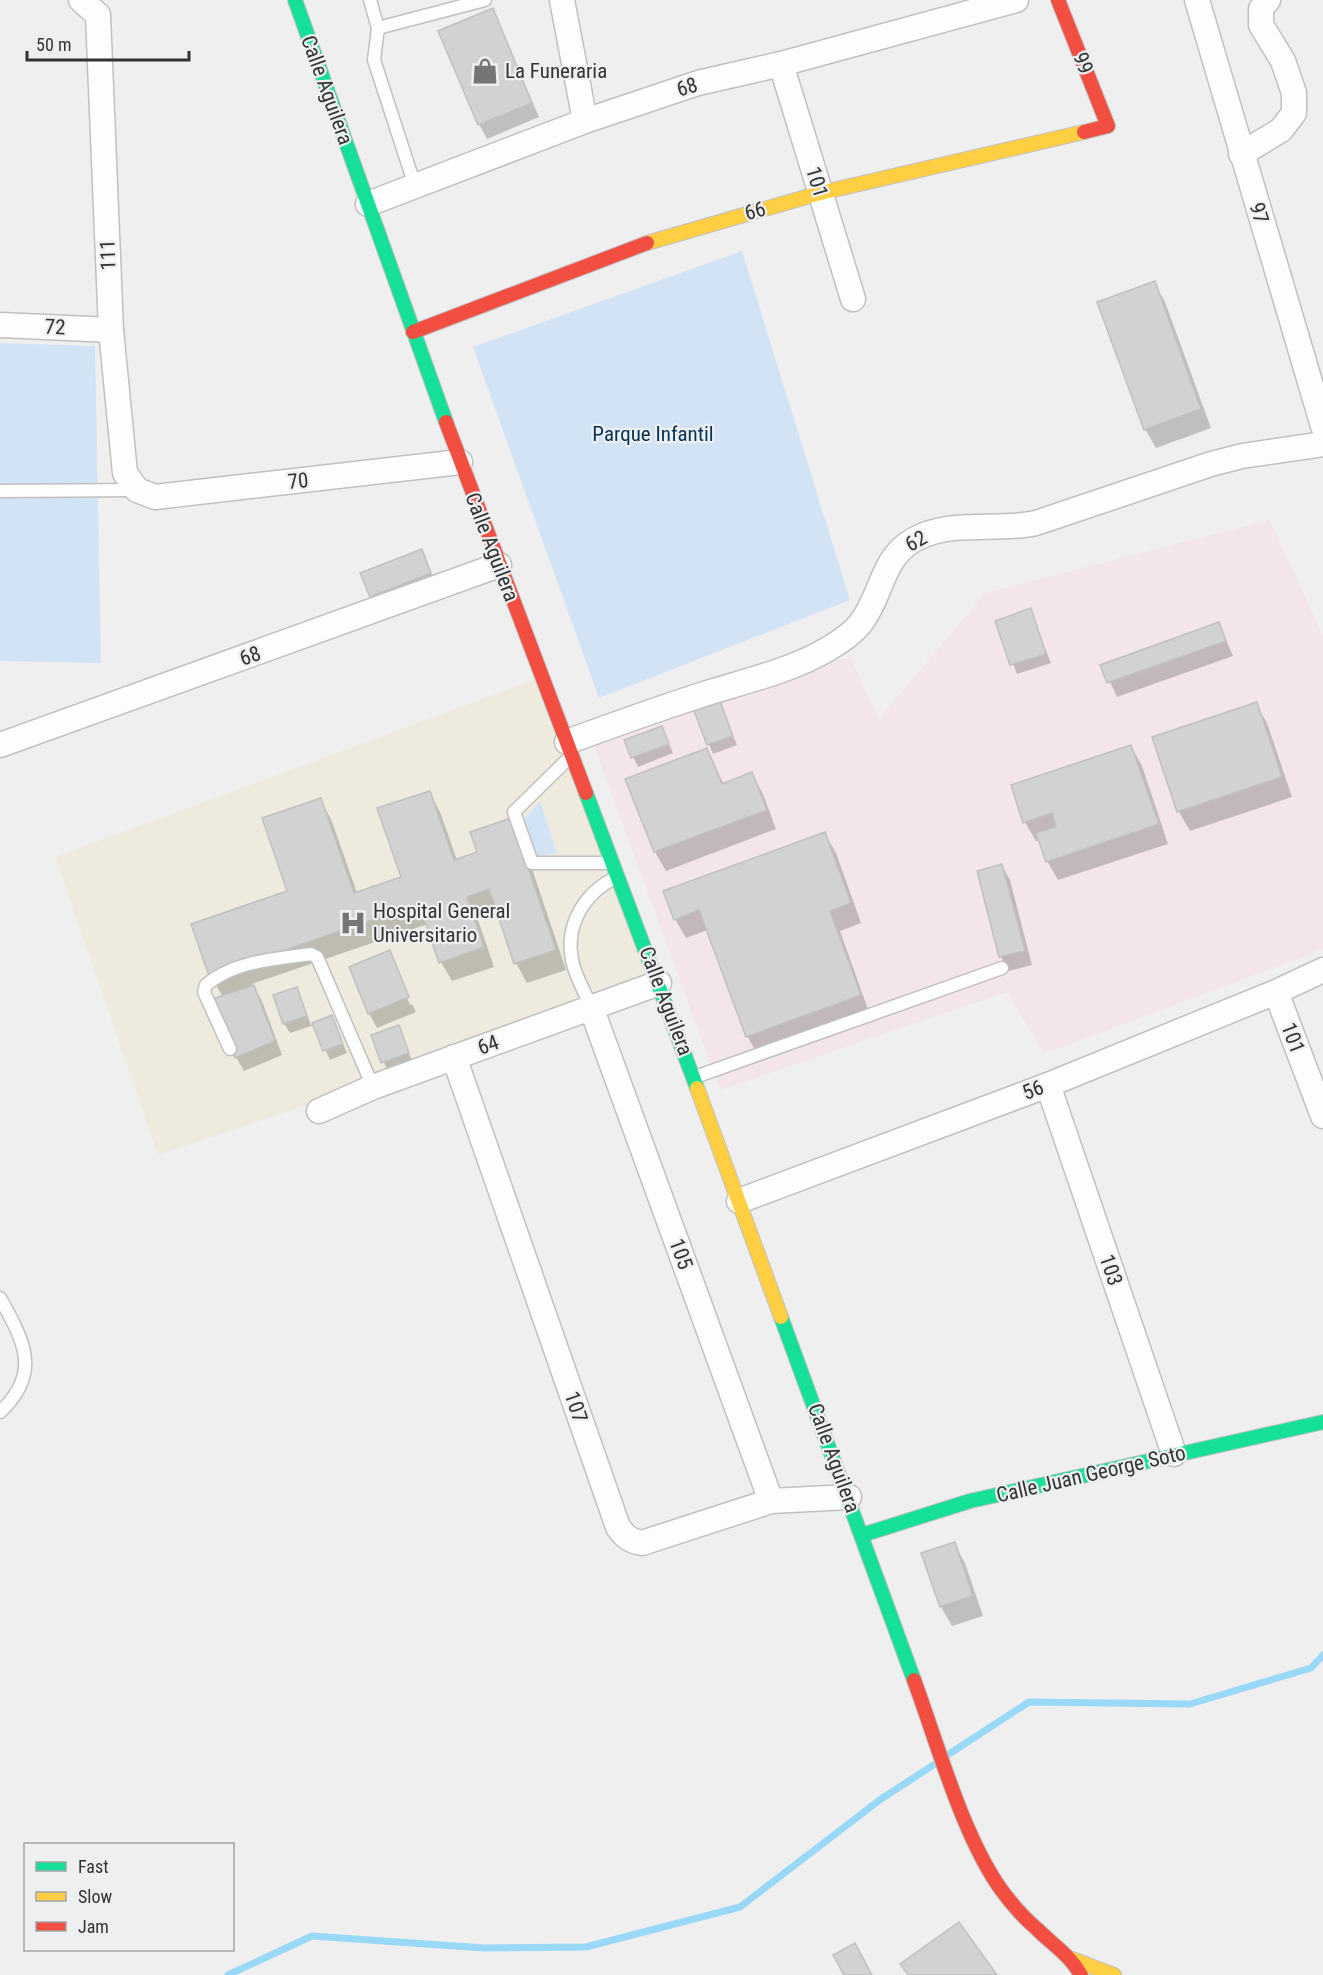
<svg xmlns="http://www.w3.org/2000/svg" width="1323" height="1975" font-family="'Roboto Condensed',sans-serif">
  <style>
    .industrial { fill: #f4e6e8 }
    .medical { fill: #eeeade }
    .green { fill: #d2e3f6 }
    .shadow { fill: #0003 }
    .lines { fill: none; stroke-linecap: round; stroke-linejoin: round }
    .stream { stroke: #99d8f6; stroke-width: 7 }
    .building { fill: #d2d2d2; stroke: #c0c0c1; stroke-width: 1.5 }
    .lane-casing { stroke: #c0c0c1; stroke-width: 15 }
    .street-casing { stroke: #c0c0c1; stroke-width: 27 }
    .fast-casing { stroke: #c0c0c1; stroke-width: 16 }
    .slow-casing { stroke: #c0c0c1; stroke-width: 16 }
    .jam-casing { stroke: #c0c0c1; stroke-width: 16 }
    .lane { stroke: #fdfdfd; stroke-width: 12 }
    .street { stroke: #fdfdfd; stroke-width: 24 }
    .fast { stroke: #16e098; stroke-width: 14 }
    .slow { stroke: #ffcf43; stroke-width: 14 }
    .jam { stroke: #f24e42; stroke-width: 14 }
    .labels { text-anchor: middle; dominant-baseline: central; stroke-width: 4.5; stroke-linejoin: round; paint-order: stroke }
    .street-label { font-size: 21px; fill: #323333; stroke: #eeeff1 }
    .poi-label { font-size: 21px; fill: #323333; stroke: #eeeff1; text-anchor: start }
    .park-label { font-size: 21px; fill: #013155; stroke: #eeeff1 }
  </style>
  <rect width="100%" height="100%" fill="#efeff0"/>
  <!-- industrial -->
  <path class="industrial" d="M1270,520L1323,636V949L1044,1054L1007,992L720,1090L591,738L850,657L879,719L985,593Z"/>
  <!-- medical -->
  <path class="medical" d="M534,680L653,989L158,1155L55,857Z"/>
  <!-- green -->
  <g class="green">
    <path d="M742,251L850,600L599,698L473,347Z"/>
    <path d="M0,343L95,346L101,663L0,661Z"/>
    <path d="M540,801L557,853L536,856L523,820Z"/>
  </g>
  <!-- shadow -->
  <g class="shadow">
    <path d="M492,10L539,117L487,139L479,124Z"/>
    <path d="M1154,283L1165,302L1211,428L1156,448L1145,429Z"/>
    <path d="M421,551L435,582L376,605L371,596Z"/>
    <path d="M1030,610L1051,663L1017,674L997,622Z"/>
    <path d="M1219,624L1233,656L1117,697L1102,665Z"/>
    <path d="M719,703L737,745L713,754L696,712Z"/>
    <path d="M1256,704L1267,723L1292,797L1190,831L1179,812L1154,738Z"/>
    <path d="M662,727L673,753L638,767L626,741Z"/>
    <path d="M1131,746L1142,766L1168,844L1058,880L1047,861L1040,840L1036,841L1025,822Z"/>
    <path d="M707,749L724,785L752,774L763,794L776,829L666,871L655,852L627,780Z"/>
    <path d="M429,792L440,812L457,860L522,839L566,970L527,983L516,963L498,909L477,917L494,967L452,981L441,962L428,924L252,984L262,1001L282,1055L244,1071L236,1057L223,997L210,975L289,892L320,800L331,819L357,893L403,878Z"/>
    <path d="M825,834L836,853L861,923L840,931L870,1015L758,1055L747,1036L708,930L686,938L675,919Z"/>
    <path d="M1002,866L1010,880L1032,965L1009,971L1001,957L979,872Z"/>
    <path d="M389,952L397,965H394L410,1005L412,1004L416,1012L377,1028L369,1013Z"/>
    <path d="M297,988L311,1025L331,1017L347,1053L330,1060L314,1025L290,1033L284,1023Z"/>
    <path d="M398,1027L413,1063L388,1072L373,1036Z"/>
    <path d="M954,1544L965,1563L983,1616L952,1626L941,1607L923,1554Z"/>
  </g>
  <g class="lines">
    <!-- stream -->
    <g class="stream">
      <path d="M949,1754L1029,1702L1190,1704L1311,1668L1323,1655"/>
      <path d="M228,1975L312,1936L484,1948L586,1947L740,1907L881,1799L935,1764"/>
    </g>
  </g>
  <!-- building -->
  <g class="building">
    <path d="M493,8L532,103L478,125L438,31Z"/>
    <path d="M1155,281L1201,409L1144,430L1097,302Z"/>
    <path d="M422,549L431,573L370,597L360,573Z"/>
    <path d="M1031,608L1046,654L1010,665L995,621Z"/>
    <path d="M1219,622L1226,641L1107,683L1100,665Z"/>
    <path d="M720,701L733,736L707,745L694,711Z"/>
    <path d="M1257,702L1282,777L1177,812L1152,737Z"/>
    <path d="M662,726L669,744L631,758L624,740Z"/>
    <path d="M1131,745L1159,824L1046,862L1036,833L1056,827L1052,813L1023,823L1011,785Z"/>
    <path d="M707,748L722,784L752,772L767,810L654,852L625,779Z"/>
    <path d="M430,791L454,860L477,852L470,832L511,818L556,950L514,964L489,889L467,897L484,947L439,963L419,904L209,976L191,924L287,891L262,818L321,798L354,893L401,877L377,808Z"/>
    <path d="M825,832L851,903L830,911L861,995L746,1037L699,910L674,920L663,891Z"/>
    <path d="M1002,864L1025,951L999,957L977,871Z"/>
    <path d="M390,950L409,997L368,1014L349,967Z"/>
    <path d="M254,985L275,1041L235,1058L212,999Z"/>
    <path d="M297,987L307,1016L283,1024L273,995Z"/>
    <path d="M332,1015L343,1044L323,1051L312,1023Z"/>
    <path d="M399,1025L409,1053L381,1063L371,1035Z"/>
    <path d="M955,1542L973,1596L940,1607L921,1553Z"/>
    <path d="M959,1922L997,1975H908L900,1964Z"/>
    <path d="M855,1943L872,1975H844L833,1955Z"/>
  </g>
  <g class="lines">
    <!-- lane casing -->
    <g class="lane-casing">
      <g id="lane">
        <path d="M370,0L378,28"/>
        <path d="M415,186L374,60L378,28L485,0"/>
        <path d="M0,491L137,490"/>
        <path d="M570,757L514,812L532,863H612"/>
        <path d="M591,1007C585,992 575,976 572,960C565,924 585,892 617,877"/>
        <path d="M230,1049L204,992L206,985C234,961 276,959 311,954L317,957L373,1087"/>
        <path d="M695,1077L1002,968"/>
        <path d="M0,1298C24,1341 42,1373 0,1412"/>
      </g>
    </g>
    <!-- street casing -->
    <g class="street-casing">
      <g id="street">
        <path d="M81,0L98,15L111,330L125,473L137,490L155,497L460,462"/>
        <path d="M562,0L585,121"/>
        <path d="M1197,0L1323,426"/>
        <path d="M781,64L853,299"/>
        <path d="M1241,154L1281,130L1294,113V93L1283,61L1261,25V9L1268,0"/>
        <path d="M368,204L585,121L698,83L781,64L1016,0"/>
        <path d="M0,325L111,330"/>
        <path d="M567,742C613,725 658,709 704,694C745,681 791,671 828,649C840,642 851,635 860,624C885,592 880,552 924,535C959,521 1000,531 1036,523L1211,464L1242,456L1323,444"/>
        <path d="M0,745L499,565"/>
        <path d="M1276,992L1323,1116"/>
        <path d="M591,1007L771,1501"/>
        <path d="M454,1057L618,1527C625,1537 630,1541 642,1543L771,1501L849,1497"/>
        <path d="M1048,1085L1174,1454"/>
        <path d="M319,1111L373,1087L659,983"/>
        <path d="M739,1201L1048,1085L1276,992L1323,970"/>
      </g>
    </g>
    <!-- fast casing -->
    <g class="fast-casing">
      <g id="fast">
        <path d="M295,0L446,422"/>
        <path d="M586,793L697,1088"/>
        <path d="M781,1317L914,1680"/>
        <path d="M862,1535L970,1501L1323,1422"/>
      </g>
    </g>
    <!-- slow casing -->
    <g class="slow-casing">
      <g id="slow">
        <path d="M647,243L820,193L1084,132"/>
        <path d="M697,1088L781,1317"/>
        <path d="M1072,1959L1114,1975"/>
      </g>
    </g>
    <!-- jam casing -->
    <g class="jam-casing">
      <g id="jam">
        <path d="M1058,0L1108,126L1084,132"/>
        <path d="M413,332L647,243"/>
        <path d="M446,422L586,793"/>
        <path d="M914,1680C937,1742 962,1834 1000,1888C1010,1902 1024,1918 1037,1929C1053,1945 1070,1955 1081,1975"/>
      </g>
    </g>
    <!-- lane -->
    <use href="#lane" class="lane"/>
    <!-- street -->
    <use href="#street" class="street"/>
    <!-- fast -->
    <use href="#fast" class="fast"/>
    <!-- slow -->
    <use href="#slow" class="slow"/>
    <!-- jam -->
    <use href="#jam" class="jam"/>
  </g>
  <!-- icons -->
  <defs>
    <g id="shop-bare" transform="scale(2.07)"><path d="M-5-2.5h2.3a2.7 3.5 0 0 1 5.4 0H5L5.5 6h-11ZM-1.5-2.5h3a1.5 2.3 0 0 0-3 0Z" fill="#747575" stroke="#eeeff1" stroke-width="2.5" paint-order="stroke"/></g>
    <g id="hospital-bare" transform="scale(2.07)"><path d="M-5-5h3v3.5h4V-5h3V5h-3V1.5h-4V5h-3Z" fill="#747575" stroke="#eeeff1" stroke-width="2.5" paint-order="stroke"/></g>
  </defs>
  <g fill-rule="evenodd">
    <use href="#shop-bare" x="485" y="71"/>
    <use href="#hospital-bare" x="353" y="923"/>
  </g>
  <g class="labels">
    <!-- street labels -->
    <g class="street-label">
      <text transform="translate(1083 63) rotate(68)">99</text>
      <text transform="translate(687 87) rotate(-17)">68</text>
      <text transform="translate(327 90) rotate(70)">Calle Aguilera</text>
      <text transform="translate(817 182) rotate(73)">101</text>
      <text transform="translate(755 211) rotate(-16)">66</text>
      <text transform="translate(1259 213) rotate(73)">97</text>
      <text transform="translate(108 255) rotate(-92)">111</text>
      <text transform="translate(55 327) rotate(3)">72</text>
      <text transform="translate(298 481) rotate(-6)">70</text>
      <text transform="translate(916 541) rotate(-29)">62</text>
      <text transform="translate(492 547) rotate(69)">Calle Aguilera</text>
      <text transform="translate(250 656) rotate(-20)">68</text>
      <text transform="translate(666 1001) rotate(69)">Calle Aguilera</text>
      <text transform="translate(1293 1038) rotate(69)">101</text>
      <text transform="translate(488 1045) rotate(-20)">64</text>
      <text transform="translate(1033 1090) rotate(-21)">56</text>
      <text transform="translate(681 1254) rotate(70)">105</text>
      <text transform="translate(1111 1270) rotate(71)">103</text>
      <text transform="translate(576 1407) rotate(71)">107</text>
      <text transform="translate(834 1458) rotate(70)">Calle Aguilera</text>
      <text transform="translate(1091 1474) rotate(-13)">Calle Juan George Soto</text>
    </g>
    <!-- poi labels -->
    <g class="poi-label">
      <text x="505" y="71">La Funeraria</text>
      <text x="373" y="911">Hospital General<tspan x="373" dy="24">Universitario</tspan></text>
    </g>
    <!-- park labels -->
    <g class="park-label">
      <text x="653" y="434">Parque Infantil</text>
    </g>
  </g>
  <!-- legend -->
  <rect x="24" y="1843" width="210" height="108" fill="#eeeff1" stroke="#a3a4a5" stroke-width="1.5"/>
  <rect x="36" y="1862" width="30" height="9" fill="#16e098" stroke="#a3a4a5" stroke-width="1.5"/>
  <text x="78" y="1873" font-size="18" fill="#323333">Fast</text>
  <rect x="36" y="1892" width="30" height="9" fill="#ffcf43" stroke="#a3a4a5" stroke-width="1.5"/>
  <text x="78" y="1903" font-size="18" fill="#323333">Slow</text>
  <rect x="36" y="1922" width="30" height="9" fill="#f24e42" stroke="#a3a4a5" stroke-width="1.5"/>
  <text x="78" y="1933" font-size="18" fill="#323333">Jam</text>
  <!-- scale -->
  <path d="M27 51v9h162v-9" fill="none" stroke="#323333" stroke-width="3"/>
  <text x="36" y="51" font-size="18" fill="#323333" stroke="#eeeff1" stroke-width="4.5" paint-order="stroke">50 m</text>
</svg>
